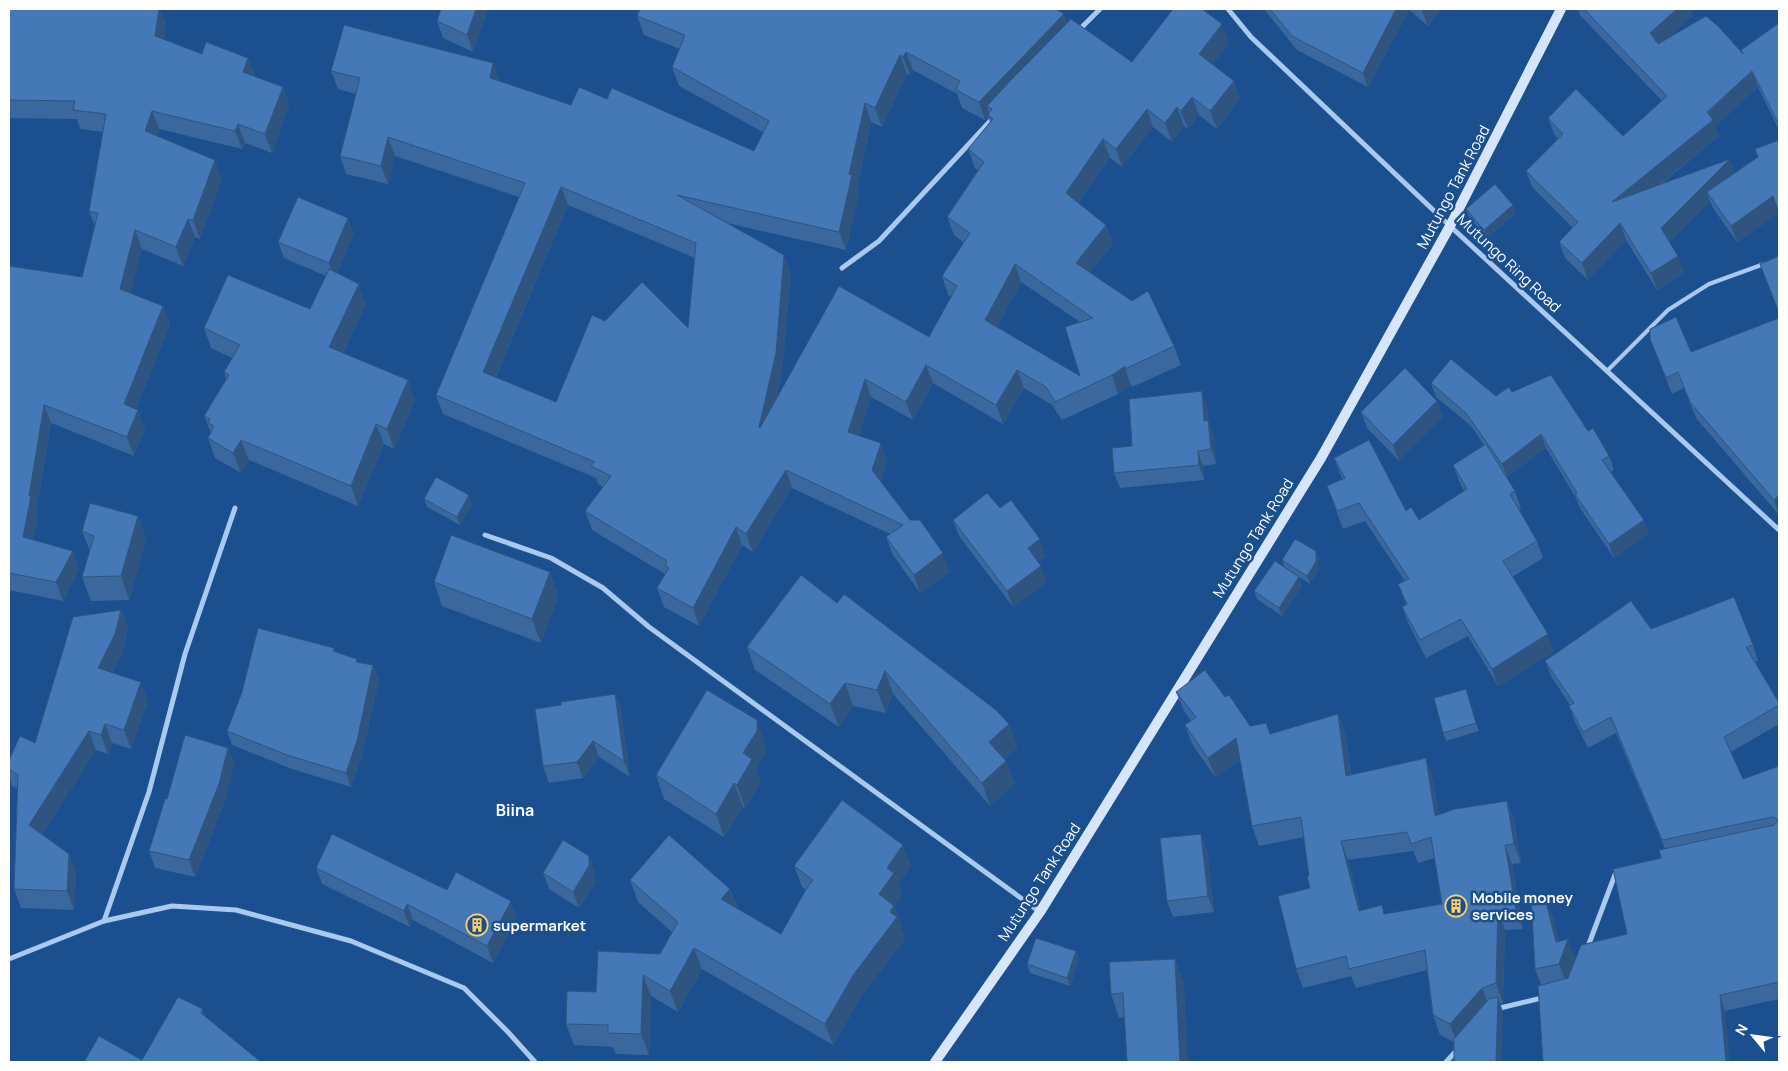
<svg xmlns="http://www.w3.org/2000/svg" width="1788" height="1071" font-family="Manrope,sans-serif">
  <style>
    .lines { fill: none; stroke-linecap: round; stroke-linejoin: round }
    .lane { stroke: #a9c9ee; stroke-width: 4 }
    .street { stroke: #a9c9ee; stroke-width: 5 }
    .secondary { stroke: #d6e6fa; stroke-width: 10 }
    .wall { fill: #3a679d; fill-rule: evenodd }
    .shaded-wall { fill: #305480 }
    .building { fill: #4478b7; stroke: #305480; fill-rule: evenodd }
    .labels { text-anchor: middle; dominant-baseline: central; stroke-width: 5; stroke-linejoin: round; paint-order: stroke }
    .street-label { font-size: 15px; fill: #fff; stroke: #1b4f8f }
    .poi-label { font-size: 15px; font-weight: bold; fill: #fff; stroke: #1b4f8f; text-anchor: start }
    .neighbourhood-label { font-size: 16px; font-weight: bold; fill: #fff; stroke: #1b4f8f }
  </style>
  <rect width="100%" height="100%" fill="#1b4f8f"/>
  <g class="lines">
    <!-- lane -->
    <path class="lane" d="M1608,370L1668,310L1709,284L1764,264"/>
    <!-- street -->
    <g class="street">
      <path d="M1228,9L1251,37L1450,226L1779,530"/>
      <path d="M1077,32L1100,9"/>
      <path d="M842,268L879,241L993,118"/>
      <path d="M485,535L551,558L603,588L649,627L1040,912"/>
      <path d="M104,921L149,792L185,654L235,508"/>
      <path d="M1587,949L1616,872L1618,871"/>
      <path d="M9,959L104,921L172,906L236,910L351,941L464,988L507,1031L535,1062"/>
      <path d="M1496,1009L1546,997"/>
      <path d="M1446,1062L1458,1049"/>
    </g>
    <!-- secondary -->
    <path class="secondary" d="M935,1062L1040,912L1321,458L1450,226L1561,9"/>
  </g>
  <!-- wall -->
  <g class="wall">
    <path d="M9,9H160L166,25L164,39L202,54L248,58L255,76L283,87L289,105L272,153L245,143L242,149L159,129L157,136L222,179L200,239L195,237L183,266L142,249L130,293L163,306L170,325L136,409L145,428L134,456L51,423L36,511L38,515L33,540L79,569L63,601L9,590V266L82,277L95,226L89,211L103,132L80,129L77,119L9,118Z"/>
    <path d="M488,9L473,52L443,38L437,21Z"/>
    <path d="M1264,9H1442L1428,26L1409,10L1368,87L1297,50Z"/>
    <path d="M1578,9H1690L1693,16L1669,37L1742,53L1779,23V130L1758,87L1715,126L1719,136L1660,185L1735,173L1779,213L1737,242L1713,208L1710,201L1669,242L1684,273L1657,290L1626,240L1588,280L1565,258L1559,242L1573,228L1532,187L1526,171L1558,139L1554,134L1548,118L1623,136L1662,101L1580,15Z"/>
    <path d="M1064,14L1067,23L1132,62L1229,43L1212,64L1234,81L1240,99L1217,129L1199,115L1188,129L1184,126L1172,142L1153,127L1122,167L1110,158L1078,203L1106,225L1113,244L1090,272L1174,346L1181,365L1132,387L1131,385L1118,394L1062,420L1052,405L1024,388L1003,424L933,383L913,420L871,397L859,436L887,461L880,482L950,572L920,593L893,555L886,537L890,534L792,488L753,552L742,545L699,626L664,607L657,588L665,574L592,530L585,511L603,487L598,484L596,478L443,414L436,395L519,197L395,156L388,184L346,174L340,156L356,94L338,89L331,71L500,81L571,105L607,99L754,151L763,132L679,86L672,67L680,49L644,35L637,16ZM913,70L957,94L962,108L985,120L988,117L990,122L968,149L975,168L978,170L947,217L954,235L964,243L942,276L948,295L952,297L929,337L776,399L782,372L791,274L727,223L846,250L859,193L857,188L871,122L882,127L907,74L910,75ZM568,205L695,258L688,328L605,321L556,402L496,377ZM1021,282L1080,322V376L997,328Z"/>
    <path d="M1466,209L1516,213L1487,238L1469,217Z"/>
    <path d="M354,234L337,273L366,304L343,353L408,380L415,400L394,449L384,444L358,506L249,460L241,473L215,458L208,438L211,433L204,416L226,379L224,372L232,358L211,348L204,328L310,309L326,276L284,258L278,242Z"/>
    <path d="M1779,318V515L1696,418L1684,388L1672,394L1650,339L1691,352Z"/>
    <path d="M1431,383L1496,396L1512,392L1588,431L1609,456L1614,469L1611,472L1649,534L1614,558L1580,508L1576,498L1546,448L1507,477L1501,469L1515,491L1521,509L1519,511L1537,541L1543,558L1512,577L1554,652L1498,686L1468,636L1426,658L1409,625L1402,607L1406,605L1398,584L1405,581L1365,521L1343,529L1327,486L1342,479L1334,458L1419,520L1464,491L1460,483L1453,465L1484,445L1471,426L1436,397Z"/>
    <path d="M1437,401L1443,417L1399,461L1367,428L1361,412Z"/>
    <path d="M1207,406L1208,421L1214,435L1216,464L1203,466L1204,480L1120,488L1114,473L1132,446Z"/>
    <path d="M424,499L472,504L460,525L427,507Z"/>
    <path d="M1000,508L1046,556L1038,562L1047,582L1013,607L959,536L953,520Z"/>
    <path d="M138,516L146,540L129,600L91,601L82,577L90,551L82,531Z"/>
    <path d="M1316,551L1319,560V570L1310,584L1291,572L1302,586L1282,616L1257,599L1254,591L1285,568L1282,560Z"/>
    <path d="M550,572L558,596L541,643L442,606L434,582Z"/>
    <path d="M837,603L1009,724L1017,747L1005,759L1006,761L1015,783L990,806L893,694L886,713L853,706L839,727L755,670L747,647Z"/>
    <path d="M121,610L128,629L122,653L112,673L148,701L131,749L112,743L108,754L96,750L42,834L69,854L76,873L74,910L21,908L14,889L18,789L12,786L9,776V760L35,743Z"/>
    <path d="M1651,629L1753,645L1758,661L1755,662L1779,703V724L1731,752L1743,779L1779,766V999L1725,1011L1541,985L1535,969L1544,894L1553,917L1559,942L1576,960L1627,934L1665,849L1616,733L1588,748L1575,722L1569,706L1570,705L1551,676L1545,661Z"/>
    <path d="M334,648L335,652L358,662L373,665L379,680L362,755L351,787L292,769L232,745L227,731Z"/>
    <path d="M1466,689L1479,731L1446,741L1443,733Z"/>
    <path d="M1176,692L1225,697L1250,726L1270,734L1338,714L1345,733L1351,776L1433,778L1439,815L1507,801L1514,820L1521,863L1512,864L1523,929L1505,930L1503,1003L1500,1004L1503,1012L1454,1042L1440,1035L1433,1015L1427,970L1356,988L1351,976L1303,988L1296,969L1310,888L1309,876L1304,837L1259,846L1252,826L1240,760L1215,777L1192,744L1185,725L1191,721L1184,711ZM1413,851L1418,863L1435,858L1442,904L1385,914L1361,911L1348,860Z"/>
    <path d="M615,694L621,710L630,777L599,757L583,778L549,783L543,766L561,705Z"/>
    <path d="M765,744V754L756,770L761,782L745,808L743,807L724,837L664,799L656,775Z"/>
    <path d="M228,748L234,764L225,800L195,877L155,868L149,851L167,799Z"/>
    <path d="M1201,834L1207,850L1214,912L1173,917L1167,901Z"/>
    <path d="M794,866H911L898,884L902,895L894,906L902,927L901,928L905,939L862,995L833,1045L702,969L678,1012L651,996L649,1055L616,1054L613,1047L574,1045L566,1024L596,992L660,954L672,932L638,902L630,880L730,889L738,909L781,934L806,890L802,887Z"/>
    <path d="M316,868L447,890L517,917L493,963L413,920L410,927L322,884Z"/>
    <path d="M595,872V883L579,908L549,889L543,873Z"/>
    <path d="M1076,951L1079,960L1070,986L1030,973L1027,964Z"/>
    <path d="M1184,982L1124,1017L1119,1018L1111,994Z"/>
  </g>
  <!-- shaded-wall -->
  <g class="shaded-wall">
    <path d="M159,9H160L166,25L162,54L155,36Z"/>
    <path d="M476,9H488L473,52L467,35Z"/>
    <path d="M1396,9H1408L1409,10L1368,87L1363,73Z"/>
    <path d="M1425,9H1442L1428,26L1422,11Z"/>
    <path d="M1677,9H1690L1693,16L1656,49L1650,33Z"/>
    <path d="M1064,14L1071,33L992,109L987,106L990,115H988V117L985,120L979,102Z"/>
    <path d="M1222,24L1229,43L1206,73L1199,54Z"/>
    <path d="M906,52L913,70L910,75L903,57Z"/>
    <path d="M900,55L907,74L882,127L875,108Z"/>
    <path d="M248,58L255,77L243,72Z"/>
    <path d="M493,63L500,81L490,78Z"/>
    <path d="M1752,71L1758,87L1715,126L1719,136L1618,218L1612,202Z"/>
    <path d="M1234,81L1240,99L1217,129L1210,111Z"/>
    <path d="M283,87L289,105L272,153L265,134Z"/>
    <path d="M1192,97L1199,115L1188,129L1181,111Z"/>
    <path d="M865,103L871,122L857,188L859,193L846,250L839,232L849,174Z"/>
    <path d="M1177,107L1184,126L1172,142L1165,123Z"/>
    <path d="M1147,109L1153,127L1122,167L1116,149Z"/>
    <path d="M152,111L159,129L152,150L145,131Z"/>
    <path d="M238,124L245,143L242,149L235,131Z"/>
    <path d="M388,137L395,156L388,184L381,166Z"/>
    <path d="M1103,139L1110,158L1072,211L1066,193Z"/>
    <path d="M1730,159L1736,175L1707,192L1710,201L1667,245L1661,228Z"/>
    <path d="M215,160L222,179L200,239L193,220Z"/>
    <path d="M561,187L568,205L490,390L483,372Z"/>
    <path d="M1773,196L1779,213L1737,242L1731,226Z"/>
    <path d="M1513,205L1516,213L1487,238L1484,230Z"/>
    <path d="M348,218L354,234L335,279L329,263Z"/>
    <path d="M188,219L195,237L183,266L176,247Z"/>
    <path d="M1620,223L1626,240L1588,280L1582,263Z"/>
    <path d="M1106,225L1113,244L1083,281L1076,263Z"/>
    <path d="M135,230L142,249L127,307L120,289Z"/>
    <path d="M784,255L791,274L782,372L765,445L759,427Z"/>
    <path d="M1678,256L1684,273L1657,290L1651,273Z"/>
    <path d="M1015,264L1021,282L992,339L985,320Z"/>
    <path d="M359,284L366,304L336,367L329,347Z"/>
    <path d="M163,306L170,325L131,423L124,404Z"/>
    <path d="M926,365L933,383L913,420L906,402Z"/>
    <path d="M1125,366V369L1131,385L1118,394L1112,375Z"/>
    <path d="M1017,370L1024,388L1003,424L996,405Z"/>
    <path d="M865,379L871,397L855,450L848,432Z"/>
    <path d="M408,380L415,400L394,449L387,429Z"/>
    <path d="M1202,391L1207,406L1208,421L1214,435L1216,464L1211,449L1204,421Z"/>
    <path d="M1437,401L1443,417L1399,461L1393,445Z"/>
    <path d="M44,405L51,423L36,511L38,515L30,556L23,537L29,496Z"/>
    <path d="M138,410L145,428L134,456L127,437Z"/>
    <path d="M376,424L384,444L358,506L351,486Z"/>
    <path d="M1541,434L1546,448L1507,477L1502,464Z"/>
    <path d="M241,440L249,460L241,473L233,453Z"/>
    <path d="M881,443L887,461L878,488L872,470Z"/>
    <path d="M1198,451L1203,466L1204,480L1199,465Z"/>
    <path d="M786,470L792,488L753,552L746,534Z"/>
    <path d="M469,495L472,504L460,525L457,517Z"/>
    <path d="M1779,495V514L1774,500Z"/>
    <path d="M138,516L146,540L129,600L121,576Z"/>
    <path d="M1644,520L1649,534L1614,558L1609,544Z"/>
    <path d="M736,527L742,545L699,626L693,608Z"/>
    <path d="M1040,539L1046,556L1034,565L1028,548Z"/>
    <path d="M73,551L79,569L63,601L56,582Z"/>
    <path d="M1316,551L1319,560V570L1310,584L1307,576Z"/>
    <path d="M943,553L950,572L920,593L914,575Z"/>
    <path d="M1041,566L1047,582L1013,607L1007,591Z"/>
    <path d="M550,572L558,596L541,643L532,619Z"/>
    <path d="M1299,577L1302,586L1282,616L1279,608Z"/>
    <path d="M121,610L128,629L122,653L105,687L98,668Z"/>
    <path d="M1548,634L1554,652L1498,686L1492,669Z"/>
    <path d="M373,665L379,680L362,755L351,787L346,773Z"/>
    <path d="M885,671L893,694L886,713L877,690Z"/>
    <path d="M141,682L148,701L131,749L124,730Z"/>
    <path d="M845,683L853,706L839,727L830,704Z"/>
    <path d="M1466,689L1469,697L1479,731L1476,723Z"/>
    <path d="M615,694L621,710L630,777L624,761Z"/>
    <path d="M1338,714L1345,733L1353,796L1346,776Z"/>
    <path d="M757,720L765,744V754L756,770L761,782L745,808L737,785L743,753Z"/>
    <path d="M105,724L112,743L108,754L101,735Z"/>
    <path d="M1009,724L1017,747L998,765L989,742Z"/>
    <path d="M89,731L96,750L36,844L29,825Z"/>
    <path d="M1236,738L1243,758L1215,777L1208,758Z"/>
    <path d="M593,741L599,757L583,778L577,762Z"/>
    <path d="M228,748L234,764L225,800L195,877L189,860Z"/>
    <path d="M1426,758L1433,778L1442,835L1435,816Z"/>
    <path d="M1006,761L1015,783L990,806L982,783Z"/>
    <path d="M734,783L743,807L724,837L716,814Z"/>
    <path d="M1507,801L1514,820L1521,863L1514,844Z"/>
    <path d="M1201,834L1207,850L1214,912L1208,896Z"/>
    <path d="M1341,841L1348,860L1366,931L1359,911Z"/>
    <path d="M903,845L911,866L898,884L902,895L887,915L879,894L887,868Z"/>
    <path d="M1505,845L1512,864L1523,929L1516,910Z"/>
    <path d="M69,854L76,873L74,910L67,891Z"/>
    <path d="M589,856L595,872V883L579,908L573,892Z"/>
    <path d="M730,889L738,910L721,899Z"/>
    <path d="M1544,894L1553,917L1562,955L1568,939L1577,963L1568,987L1559,964L1556,942Z"/>
    <path d="M511,901L517,917L493,963L487,946Z"/>
    <path d="M407,904L413,920L410,927L404,911Z"/>
    <path d="M894,906L902,927L901,928L905,939L862,995L833,1045L825,1024L890,912Z"/>
    <path d="M1498,910L1505,930L1503,1003L1496,983Z"/>
    <path d="M694,948L702,969L678,1012L670,991Z"/>
    <path d="M1076,951L1079,960L1070,986L1067,978Z"/>
    <path d="M1175,959L1184,982L1188,1062H1180Z"/>
    <path d="M643,975L651,996L649,1055L641,1034Z"/>
    <path d="M1482,988L1489,1007L1457,1043L1450,1024Z"/>
    <path d="M1720,995L1725,1011L1730,1062H1726Z"/>
    <path d="M1498,997L1503,1012L1502,1062H1496Z"/>
    <path d="M203,1009L211,1031L201,1013Z"/>
  </g>
  <!-- building -->
  <g class="building">
    <path d="M9,9H159L155,36L202,54L206,42L248,58L243,72L283,87L265,134L238,124L235,131L152,111L145,131L215,160L193,220L188,219L176,247L135,230L120,289L163,306L124,404L138,410L127,437L44,405L29,496H31L23,537L73,551L56,582L9,573V266L82,277L98,213L89,211L106,114L73,110L75,101L9,100Z"/>
    <path d="M441,9H476L467,35L437,21Z"/>
    <path d="M640,9H1056L1064,14L979,102L956,90L960,81L906,52L903,57L900,55L875,108L865,103L849,174L852,175L839,232L677,195L784,255L776,353L759,427L760,428L839,286L929,337L957,286L942,276L970,233L947,217L984,162L968,149L993,119L988,115L992,109L987,106L1011,80L1071,19L1132,62L1173,9H1202L1222,24L1199,54L1234,81L1210,111L1192,97L1181,111L1177,107L1165,123L1147,109L1116,149L1103,139L1066,193L1106,225L1076,263L1132,301L1148,291L1174,346L1125,369V366L1112,375L1055,402L1046,387L1017,370L996,405L926,365L906,402L865,379L848,432L881,443L872,470L910,520H920L943,553L914,575L886,537L903,525L786,470L746,534L736,527L693,608L657,588L669,568L665,565L667,561L585,511L611,476L591,466L595,462L436,395L525,183L388,137L381,166L340,156L360,78L331,71L344,25L493,63L490,78L571,105L579,87L607,99L612,88L754,151L769,121L672,67L685,35L637,16ZM561,187L696,243L688,328L642,282L605,321L592,315L556,402L483,372ZM1015,264L1093,318L1065,327L1080,376L985,320Z"/>
    <path d="M1270,9H1396L1363,73L1292,36Z"/>
    <path d="M1584,9H1677L1650,33L1658,44L1706,16L1719,27L1743,54L1741,50L1779,23V125L1752,71L1707,112L1713,120L1612,202L1730,159L1661,228L1678,256L1651,273L1620,223L1582,263L1559,242L1578,222L1526,171L1563,134L1548,118L1576,89L1623,136L1667,96Z"/>
    <path d="M1779,140V213L1773,196L1731,226L1707,192L1758,157L1755,149Z"/>
    <path d="M1495,184L1513,205L1484,230L1466,209Z"/>
    <path d="M298,197L348,218L329,263L278,242Z"/>
    <path d="M1779,256V313L1760,264Z"/>
    <path d="M329,269L359,284L329,347L408,380L387,429L376,424L351,486L241,440L233,453L208,438L214,426L208,423L210,419L204,416L229,375L224,372L240,345L204,328L228,275L310,309Z"/>
    <path d="M1676,317L1691,352L1779,318V495L1774,500L1690,402L1678,372L1666,378L1650,339V329Z"/>
    <path d="M1451,359L1496,396L1509,387L1512,392L1551,375L1588,431L1593,428L1609,456L1602,460L1644,520L1609,544L1575,494L1577,493L1541,434L1502,464L1466,413L1431,383Z"/>
    <path d="M1405,368L1437,401L1393,445L1361,412Z"/>
    <path d="M1202,391L1204,421L1208,420L1211,449L1198,451L1199,465L1114,473L1112,448L1132,446L1129,399Z"/>
    <path d="M1369,440L1406,511L1411,507L1419,520L1467,489L1453,465L1486,444L1515,491L1510,494L1537,541L1503,561L1548,634L1492,669L1461,619L1420,640L1402,607L1407,604L1398,584L1409,579L1359,503L1337,511L1327,486L1345,478L1334,458Z"/>
    <path d="M436,477L469,495L457,517L424,499Z"/>
    <path d="M987,493L1000,508L1011,500L1040,539L1028,548L1041,566L1007,591L953,520Z"/>
    <path d="M90,503L138,516L121,576L82,577L94,536L82,531Z"/>
    <path d="M451,535L550,572L532,619L434,582Z"/>
    <path d="M1295,539L1316,551V562L1307,576L1282,560Z"/>
    <path d="M1275,561L1299,577L1279,608L1254,591Z"/>
    <path d="M801,575L837,603L844,594L996,710L1009,724L989,742L1006,761L982,783L885,671L877,690L845,683L830,704L747,647Z"/>
    <path d="M1734,597L1753,645L1746,647L1779,703V705L1724,737L1743,779L1779,766V982L1720,995L1726,1062H1543L1538,986L1568,978L1581,945L1627,934L1613,869L1661,858L1659,850L1774,825L1778,821L1776,818L1772,817L1662,840L1611,717L1583,732L1569,706L1574,703L1545,661L1631,601L1651,629Z"/>
    <path d="M121,610L115,634L98,668L141,682L124,730L105,724L101,735L89,731L29,825L69,854L67,891L14,889L18,775L9,769V760L20,736L35,743L73,617Z"/>
    <path d="M258,628L334,648L333,651L357,659L356,662L373,665L357,741L346,773L287,755L227,731L242,692Z"/>
    <path d="M1205,670L1225,697L1229,695L1250,726L1266,723L1270,734L1338,714L1346,776L1426,758L1435,816L1455,809L1507,801L1514,844L1505,845L1516,910H1498L1496,983L1482,988L1450,1024L1433,1015L1425,950L1349,969L1346,956L1296,969L1278,896L1310,888L1307,877L1309,876L1301,817L1252,826L1236,738L1208,758L1185,725L1196,717L1176,692ZM1407,832L1411,844L1431,837L1442,904L1384,914L1382,905L1359,911L1341,841Z"/>
    <path d="M1466,689L1476,723L1443,733L1434,698Z"/>
    <path d="M707,690L757,720V731L743,753L752,759L737,785L734,783L716,814L656,775Z"/>
    <path d="M615,694L624,761L593,741L577,762L543,766L535,709L561,705V702Z"/>
    <path d="M185,735L228,748L219,784L189,860L149,851L165,799H167Z"/>
    <path d="M842,800L903,845L887,868L894,873L879,894L894,906L890,912L897,917L854,974L825,1024L694,948L670,991L643,975L641,1034L608,1033V1025L566,1024L567,991L596,992L598,951L660,954L678,922L630,880L669,835L730,889L721,899L781,934L805,891L813,880L794,866Z"/>
    <path d="M332,834L447,890L456,872L511,901L487,946L407,904L404,911L316,868Z"/>
    <path d="M1201,834L1208,896L1167,901L1160,838Z"/>
    <path d="M563,840L589,856V866L573,892L543,873Z"/>
    <path d="M1544,894L1556,942L1568,939L1559,964L1535,969L1531,896Z"/>
    <path d="M1036,938L1076,951L1067,978L1027,964Z"/>
    <path d="M1175,959L1180,1062H1127L1123,993L1111,994L1109,962Z"/>
    <path d="M178,997L203,1009L201,1013L261,1062H84L99,1036L142,1060Z"/>
    <path d="M1498,997L1496,1062H1454V1039L1489,999Z"/>
  </g>
  <!-- icons -->
  <defs>
    <g id="building-ring" transform="scale(1.125)"><circle r="9.5" fill="#1b4f8f" stroke="#ffd166" stroke-width="1.5"/><path d="M-4-6H4V6H1V3H-1V6H-4ZM-2.5-4.3h1.7v1.8h-1.7ZM.8-4.3h1.7v1.8H.8ZM-2.5-1h1.7V.8h-1.7ZM.8-1h1.7V.8H.8Z" fill="#ffd166"/></g>
  </defs>
  <g fill-rule="evenodd">
    <use href="#building-ring" x="1456" y="906"/>
    <use href="#building-ring" x="477" y="925"/>
  </g>
  <g class="labels">
    <!-- street labels -->
    <g class="street-label">
      <text transform="translate(1453 187) rotate(-62)">Mutungo Tank Road</text>
      <text transform="translate(1509 263) rotate(43)">Mutungo Ring Road</text>
      <text transform="translate(1253 538) rotate(-58)">Mutungo Tank Road</text>
      <text transform="translate(1039 882) rotate(-57)">Mutungo Tank Road</text>
    </g>
    <!-- poi labels -->
    <g class="poi-label">
      <text x="1472" y="897">Mobile money<tspan x="1472" dy="17">services</tspan></text>
      <text x="493" y="925">supermarket</text>
    </g>
    <!-- neighbourhood labels -->
    <g class="neighbourhood-label">
      <text x="515" y="810">Biina</text>
    </g>
  </g>
  <!-- border -->
  <rect width="1788" height="1071" fill="none" stroke="#ffffff" stroke-width="20"/>
  <!-- north arrow -->
  <g transform="translate(1753 1036) rotate(299)" stroke="#1b4f8f" stroke-width="4" paint-order="stroke">
  <path d="M0-4L9 19L0 12L-9 19Z" fill="#ffffff"/>
  <text y="-8" font-size="14" font-weight="bold" text-anchor="middle" fill="#ffffff">N</text>
  </g>
</svg>
